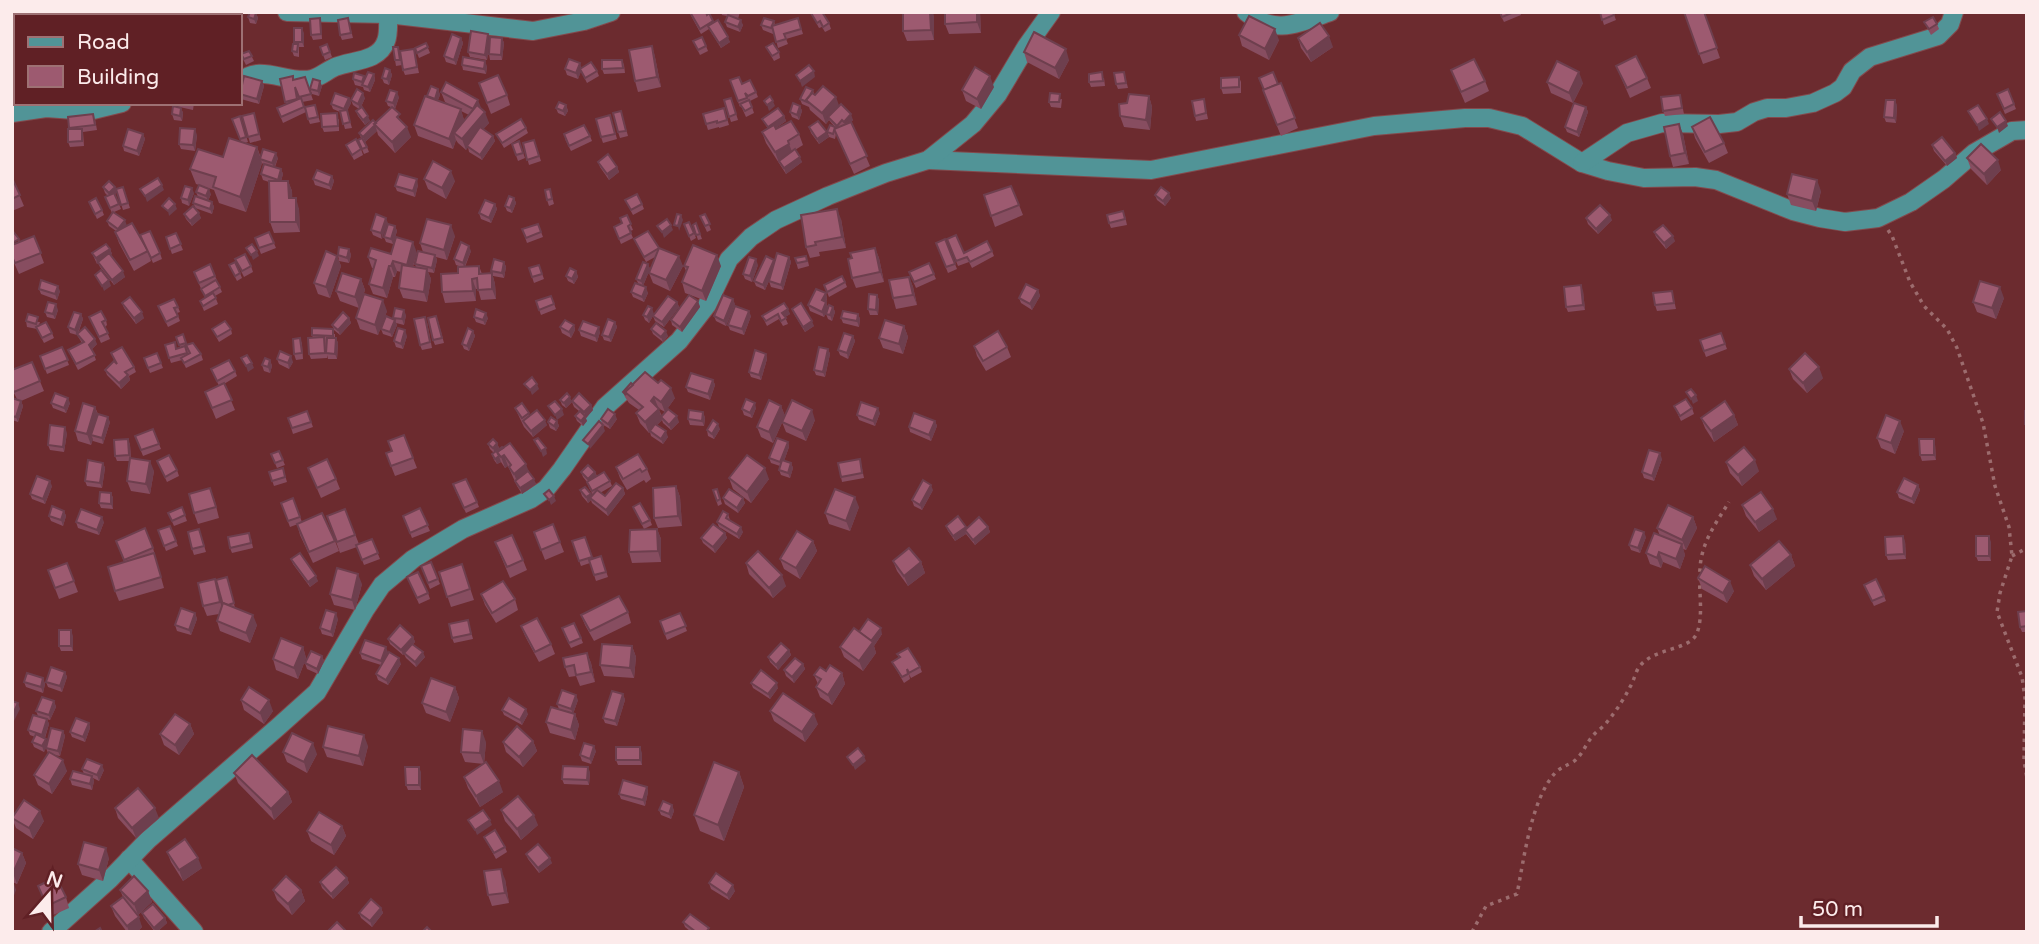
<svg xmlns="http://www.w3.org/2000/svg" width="2039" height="944" font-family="'Varela Round',sans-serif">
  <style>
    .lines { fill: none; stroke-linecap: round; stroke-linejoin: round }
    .minor-casing { stroke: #834a4d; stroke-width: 20 }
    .path { stroke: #9c6c6e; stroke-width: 3.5; stroke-dasharray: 3.5 5; stroke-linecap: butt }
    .minor { stroke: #519497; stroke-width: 18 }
    .wall { fill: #874d60; fill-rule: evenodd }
    .shaded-wall { fill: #6e3f4e }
    .building { fill: #9d5a70; stroke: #6e3f4e; stroke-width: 2 }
  </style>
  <rect width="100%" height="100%" fill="#6c2b2f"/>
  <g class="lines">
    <!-- minor casing -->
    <g class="minor-casing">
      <g id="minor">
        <path d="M287,12L388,14L533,31L584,21L611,12"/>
        <path d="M1246,12C1275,36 1298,23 1330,12"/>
        <path d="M240,82C260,62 287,85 312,79C320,77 328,70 335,67C352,60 379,62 386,41C389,34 388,22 388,14"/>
        <path d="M12,113L46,108L89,111L122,103"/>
        <path d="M928,160L1151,170L1374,126L1465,118H1489L1522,126L1582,163L1608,171L1644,178L1695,177L1716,180L1793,211L1820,218L1845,222L1878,218L1911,202L1944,179L1974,153L2012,131L2027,130"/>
        <path d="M1582,163L1627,133L1662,123L1719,124L1737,122L1754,112L1767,108H1786L1813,103L1835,93L1843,87L1852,71L1870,57L1938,36L1950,24L1954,12"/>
        <path d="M129,859L194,932"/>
        <path d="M51,932L110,879L148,840L278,727L317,692L365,610L382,585L413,559L463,529L531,499L546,489L562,469L605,407L679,341L707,305L729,259L751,237L776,220L828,196L886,173L928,160L973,124L998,94L1026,47L1051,12"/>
      </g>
    </g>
    <!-- path -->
    <g class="path">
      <path d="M1888,230L1892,236L1910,282L1924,306L1947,329L1957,348L1983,423L1995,486L2009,527L2012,556L2000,593L1997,612L2022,677L2025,698L2024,761L2027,778"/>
      <path d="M2012,556L2027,548"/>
      <path d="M1472,932L1486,906L1517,894C1524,859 1531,800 1555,773C1561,767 1566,766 1573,762C1582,756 1585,745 1592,737C1596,731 1603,728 1607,722C1616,711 1624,699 1630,687C1634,681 1635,673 1639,667C1654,647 1690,651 1697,633C1704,615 1698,588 1700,569C1701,543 1716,523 1729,502"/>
    </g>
    <!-- minor -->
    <use href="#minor" class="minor"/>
  </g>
  <!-- wall -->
  <g class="wall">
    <path d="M118,12H131L132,14L128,16H119Z"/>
    <path d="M689,12H706L730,42L721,48L709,29L701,34Z"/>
    <path d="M721,12H740L738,19L743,25L740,32L727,27L725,22L727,16L722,15Z"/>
    <path d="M945,12H980L981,33L949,34L945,24Z"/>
    <path d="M1499,12H1520L1521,15L1504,22Z"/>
    <path d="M1600,12H1613L1616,20L1604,25Z"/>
    <path d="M1684,12H1704L1720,58L1703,64Z"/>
    <path d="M256,13L258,18L256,24L250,23L248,17Z"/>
    <path d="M811,13L829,23L831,29L825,32L822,27L819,28Z"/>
    <path d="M934,16V40L907,41L903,31Z"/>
    <path d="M320,18L321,23L322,39L313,40L311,35Z"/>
    <path d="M348,18L353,38L342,40L340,35Z"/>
    <path d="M798,18L803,34L786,39L788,44L778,48L774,32L773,34L763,30L761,25L774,21L775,25Z"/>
    <path d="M1924,22L1937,24L1939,29L1931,35Z"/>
    <path d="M304,33V47H299V57L294,56L292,51L295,44L294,42Z"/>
    <path d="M1239,35L1279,40L1269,60L1242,46Z"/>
    <path d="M461,38L463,43L456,65L446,62L444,56Z"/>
    <path d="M490,38H502L504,43L502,60H490L489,54V44L487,60L470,57L468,52Z"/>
    <path d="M1298,38L1333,47L1311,62L1301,48Z"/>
    <path d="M693,41L706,46L708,51L700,55Z"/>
    <path d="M426,43L430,53L419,58L415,48Z"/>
    <path d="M327,44L332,57L325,60L320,47Z"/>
    <path d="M652,46L655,57L661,87L638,92L635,81Z"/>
    <path d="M766,47L779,52L780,58L774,61Z"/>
    <path d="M414,49L419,73L405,75L403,70Z"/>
    <path d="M249,51L254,61L246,65L243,59Z"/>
    <path d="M400,52L402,65L396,66L395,60Z"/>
    <path d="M1024,52L1069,60L1059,79L1027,62Z"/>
    <path d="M622,60L624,65L625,73L604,74L602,69Z"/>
    <path d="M462,65L487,66L486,74L463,70Z"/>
    <path d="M1616,66L1647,78L1651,88L1630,98Z"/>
    <path d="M581,68L597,71L599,76L587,83L581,71L578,79L567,75L565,69Z"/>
    <path d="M390,70L392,75L389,85L384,83L382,78Z"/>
    <path d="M1451,70L1485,81L1489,91L1465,103Z"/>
    <path d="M1124,72L1128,88L1118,89L1116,84Z"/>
    <path d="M374,74L375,80L370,92L364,90L363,87L355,85L353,79H365Z"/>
    <path d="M305,77L313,100L302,102L306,112L283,123L277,108L286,104L280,79L293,80Z"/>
    <path d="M1239,77L1241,82V93L1223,94L1221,88Z"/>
    <path d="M1104,78L1105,86L1091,87L1089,82Z"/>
    <path d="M730,80L742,84L756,92L758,97L750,101L754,113L746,117L741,106L740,107Z"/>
    <path d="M262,81L264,86L259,104L241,99L240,91Z"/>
    <path d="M1547,82L1583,83L1573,103L1551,93Z"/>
    <path d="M479,83L507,95L510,105L491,114Z"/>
    <path d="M1281,83L1298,128L1281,136L1267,101L1278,84Z"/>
    <path d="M322,86L319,96L312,94L310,89Z"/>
    <path d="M994,87L981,109L966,101L962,90Z"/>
    <path d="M438,89L440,95L438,100L452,106L445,102L441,92L481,109L489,123L483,129L493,136L495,141L482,160L469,152L468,147L466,150L458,143L456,140L453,149L418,136L414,125L427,96ZM461,111L469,115L464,120Z"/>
    <path d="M2008,89L2016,109L2005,114L1997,94Z"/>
    <path d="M813,90L814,94L839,106L853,120L851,122L870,166L854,174L836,134L835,139L829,137L827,132L834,126L829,120L826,124L810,110L809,107L802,104L800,99Z"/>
    <path d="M1680,95L1684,114L1665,116L1663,111Z"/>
    <path d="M1149,96L1152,107L1150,130L1124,127L1120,116L1127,103Z"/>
    <path d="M399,97L395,109L393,108L411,137L395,153L378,135L377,131L365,142L369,152L364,154L358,140L361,138L359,133L376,123L391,107L388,106L386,101Z"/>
    <path d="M349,98L351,103L347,111L352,128L345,129L340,112L333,109L331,104Z"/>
    <path d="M365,98L361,107L370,121L365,125L358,116L356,111L359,109L353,105L351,100Z"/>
    <path d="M731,98L738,120L731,122L724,100Z"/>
    <path d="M1062,99L1061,108L1051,107L1049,102Z"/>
    <path d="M1204,99L1208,119L1196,121L1195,116Z"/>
    <path d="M174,103H194L193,110L175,106Z"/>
    <path d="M315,105L320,122L310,124L308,119Z"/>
    <path d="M566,105L568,111L565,116L558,113L556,108Z"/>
    <path d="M1897,105L1896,123L1886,122L1884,117Z"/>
    <path d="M800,106L802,111L799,120L792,117L790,112Z"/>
    <path d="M1586,107L1588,112L1579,137L1567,132L1565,127Z"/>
    <path d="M181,108L183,113L182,121L174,120L172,114Z"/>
    <path d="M724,108L729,125L719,128V127L708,130L703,114Z"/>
    <path d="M621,111L628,136L620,138L618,132Z"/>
    <path d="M240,116L248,142L245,143L257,147L261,158H278L275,167L281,169L283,174L281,181H288L292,191V198L299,209L300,232L274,233L270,222L269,182L263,180L261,174L264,165L262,163L246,212L219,203L214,190L196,184L190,169L223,157L241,142L232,119Z"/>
    <path d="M242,116L255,118L261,140L250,143Z"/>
    <path d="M784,116L786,121L776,128V129L799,134L803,145L795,150L802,162L786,174L766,143L762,132L768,129L762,119Z"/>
    <path d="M68,117L95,119L97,130L83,132L84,146L70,147L68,142L69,129Z"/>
    <path d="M339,119V131L324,132L322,127Z"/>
    <path d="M612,121L617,139L603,143L601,137Z"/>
    <path d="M809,127L829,137L819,144L811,133Z"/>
    <path d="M1692,127L1724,143L1728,153L1709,163L1695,138Z"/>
    <path d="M526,128L528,133L504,148L496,134Z"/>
    <path d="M143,134L145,139L139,156L124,151L123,146Z"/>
    <path d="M1683,134L1689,164L1673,167L1670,156Z"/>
    <path d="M197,135L195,151L181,149L179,144Z"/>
    <path d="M590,136L592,141L571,151L565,139Z"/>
    <path d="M534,140L541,161L529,165L523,143Z"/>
    <path d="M519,141L525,158L518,161L512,144Z"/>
    <path d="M346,145L361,149L363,155L354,160Z"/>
    <path d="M1932,145L1955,153L1957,158L1947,166L1934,151Z"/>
    <path d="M1967,158L2001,170L1987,185L1971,169Z"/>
    <path d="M598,162L617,167L619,172L609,180L600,167Z"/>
    <path d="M332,176L334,181L331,190L315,185L313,179Z"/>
    <path d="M12,178L24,206L12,211Z"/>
    <path d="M424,179L455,181L446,199L428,189Z"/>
    <path d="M418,185L415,197L397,191L395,186Z"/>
    <path d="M103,187H115L117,192L115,194L121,209L114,212L146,248L160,253L162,259L153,263L149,254L151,261L134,271L119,243L115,232L116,231L109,226L107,221L112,213L105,197L108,196L105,193Z"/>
    <path d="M123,187L130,208L123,210L116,189Z"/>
    <path d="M550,189L554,204L549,206L547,200Z"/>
    <path d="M1821,191L1816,211L1791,205L1787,194Z"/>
    <path d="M196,192L211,194L208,201L212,202L214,207L212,214L195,208L201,218L192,226L186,219L184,214L195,207L193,203L198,197Z"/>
    <path d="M194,193L189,206L182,203L181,198Z"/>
    <path d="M984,195L1019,205L1023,215L995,227Z"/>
    <path d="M1155,195L1171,198L1165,206L1157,200Z"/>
    <path d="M514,198L516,203L512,213L507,211L505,206Z"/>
    <path d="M625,200L642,204L644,209L633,215Z"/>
    <path d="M89,202L102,210L104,215L97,219Z"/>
    <path d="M495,204L497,209L491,223L481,219L479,213Z"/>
    <path d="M376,214L382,239L373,235L371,230Z"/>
    <path d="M705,214L711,230L707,232L700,216Z"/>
    <path d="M627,215L633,230L630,231L633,238L621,244L614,227L622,224Z"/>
    <path d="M1125,216L1127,225L1111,228L1109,223Z"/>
    <path d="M1586,218L1612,220L1598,234L1588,224Z"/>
    <path d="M841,219L846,248L819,252L820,256L810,258L806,247Z"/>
    <path d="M696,223L702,239L698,240L693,225Z"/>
    <path d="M538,224L543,237L527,243L522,229Z"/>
    <path d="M395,226L397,231L393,244L386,242L384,237Z"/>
    <path d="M686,229L694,233L696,238L691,241Z"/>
    <path d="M269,232L276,248L261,254L255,238Z"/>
    <path d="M1654,232L1675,241L1666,249L1656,237Z"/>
    <path d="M176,233L183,250L172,254L166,237Z"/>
    <path d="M34,236L44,263L19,274L12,258L19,239L20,242Z"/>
    <path d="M455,236L447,260L436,257L437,260L434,273L428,272L431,279L427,302L403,298L399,288L401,272L397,271L395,277H393L387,298L373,294L369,284L373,268H372L368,257L391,254L417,253L413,267H416L415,264L423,252L420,243Z"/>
    <path d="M634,239L659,248L683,266L670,291L653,283L649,273L655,257L646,262Z"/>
    <path d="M945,239L957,269L948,273L936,243Z"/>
    <path d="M947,239L964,253L992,251L994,256L972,268L969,262L958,266Z"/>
    <path d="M875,248L879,258L884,282L856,288L852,278Z"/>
    <path d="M110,249L112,254L110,255L125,277L114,285L100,267L98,263L97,264L92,253Z"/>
    <path d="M349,249L351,255L349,263L339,261L338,255Z"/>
    <path d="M471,251L465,267L479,266L482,274L492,273L495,284L496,299L481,300L478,289H476V301L445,303L442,292L458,273L462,267L456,265L454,259Z"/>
    <path d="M337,256L341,266L330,298L318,294L314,283Z"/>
    <path d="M789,257L791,262L783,290L771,287L769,281L765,290L756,286L754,281L774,260L775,262Z"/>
    <path d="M795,258L808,261L809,266L798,269Z"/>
    <path d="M235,259L251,266L253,272L244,277Z"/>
    <path d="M504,262L506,267L504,278L493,276L491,271Z"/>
    <path d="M929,263L936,279L916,288L909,272Z"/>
    <path d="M648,264L650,269L643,286L648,293L644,302L633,297L631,292L638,283L636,279Z"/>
    <path d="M229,265L240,273L242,278L237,281Z"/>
    <path d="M539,265L544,279L534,283L529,268Z"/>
    <path d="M758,265L752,282L745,279L743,274Z"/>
    <path d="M684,266H721L706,301L685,293L682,282L686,271Z"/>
    <path d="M576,271L578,277L574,284L568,281L566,276Z"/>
    <path d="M194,272L215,276L222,292L215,296L218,304L204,311L200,301L205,298Z"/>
    <path d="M909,277L913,287L917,305L896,309L893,298Z"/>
    <path d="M361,279L365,290L359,308L340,301L336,291Z"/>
    <path d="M845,282L847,287L829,297L824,285Z"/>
    <path d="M39,289L60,291L57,300L41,294Z"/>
    <path d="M1038,290L1040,296L1032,310L1021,303L1019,298Z"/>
    <path d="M1583,291L1585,310L1568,312L1566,307Z"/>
    <path d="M1672,291L1676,309L1657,311L1655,305Z"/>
    <path d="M826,293L827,299L826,302L828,307H833L835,312L832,321L828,319L826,314L827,311L824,317L810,311L808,305Z"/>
    <path d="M877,295L879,300L878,315H870L868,309Z"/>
    <path d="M551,296L556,309L541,315L536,301Z"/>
    <path d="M2004,298L1996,319L1977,312L1973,302Z"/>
    <path d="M733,299L735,306L751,316L744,335L730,330L728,325L734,307L726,326L716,321L714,316Z"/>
    <path d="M698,301L700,307L682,332L672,325L671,320Z"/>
    <path d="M677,302L679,307L664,327L655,321L653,316L649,323L645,320L643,315L654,314Z"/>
    <path d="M122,303L144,318L136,324L124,308Z"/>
    <path d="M784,303L790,314L785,317L788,324L783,326L779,319L767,326L762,316Z"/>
    <path d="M158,306L178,307L180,312L177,313L180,321L168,327Z"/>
    <path d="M792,309L814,326L805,332L794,314Z"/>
    <path d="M58,310L55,319L47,317L45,312Z"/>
    <path d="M387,311L378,335L360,329L356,318Z"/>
    <path d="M81,314L83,319L78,334L97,344L92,349L96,360L78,370L68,350L82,343L77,335L70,333L68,327Z"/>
    <path d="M858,314L860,319L859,327L843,323L841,318Z"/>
    <path d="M406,315L404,325L396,323L397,325L392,337L383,334L381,329L394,319L393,318Z"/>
    <path d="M89,317L106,320L107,325L105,327L110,339L101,343Z"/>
    <path d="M474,317L488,318L485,325L476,322Z"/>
    <path d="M349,318L351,323L340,335L334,330L332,325Z"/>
    <path d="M26,321L40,322L39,325L52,333L54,338L44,343L37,329L27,327Z"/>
    <path d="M438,321L444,343L435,345L433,340Z"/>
    <path d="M427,322L432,348L422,350L420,345Z"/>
    <path d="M615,322L617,327L611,342L604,340L602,335Z"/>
    <path d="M574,325L575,330L571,338L562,333L560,327Z"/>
    <path d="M904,326L908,337L903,354L883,348L879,338Z"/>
    <path d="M212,329H231L232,334L219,342Z"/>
    <path d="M651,329L668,336L663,342L653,334Z"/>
    <path d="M579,330L600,332L597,342L581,336Z"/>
    <path d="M473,331L475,336L469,351L464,349L462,344Z"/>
    <path d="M1721,333L1727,349L1706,357L1700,340Z"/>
    <path d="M183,334L187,345L201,354L203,360L186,368L182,360L171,363L165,345L177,348L180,347L176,337Z"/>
    <path d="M335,334V338H336L338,343L337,359H328L327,355V358L311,359L309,354L313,338L312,335Z"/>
    <path d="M407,336L403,349L396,347L394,341Z"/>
    <path d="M853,336L855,341L848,359L840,355L838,350Z"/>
    <path d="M300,338L302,344L303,359L296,360L294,354Z"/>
    <path d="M974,346L1007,347L1011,357L986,371L977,356Z"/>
    <path d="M62,347L69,365L47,374L40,356Z"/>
    <path d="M828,349L830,354L825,377L816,375L814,370Z"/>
    <path d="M111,353L134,367L136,372L129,376L130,380L121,389L107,375L105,370L115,362Z"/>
    <path d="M157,353L163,368L150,373L144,358Z"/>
    <path d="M766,354L767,359L761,380L751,377L749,372Z"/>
    <path d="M277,359L293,362L289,369L279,364Z"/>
    <path d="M270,360L272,366L270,373L264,371L262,365Z"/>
    <path d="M32,362L44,391L21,401L23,406L18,422L12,420V398L17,399L12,389Z"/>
    <path d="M211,369L235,371L237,376L224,384L235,410L216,419L205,392L219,386Z"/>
    <path d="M1789,369L1823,378L1807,393L1793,379Z"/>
    <path d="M713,380L715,385L710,400L688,392L686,387Z"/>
    <path d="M633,385L675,398L665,412L658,408L662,416L679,422L671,430L663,423L662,420L657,425L668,437L663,444L651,436L650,432L649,433L640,423L636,413L639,410L629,403L625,397L623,392Z"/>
    <path d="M560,400L591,405L593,410L586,418L585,417L587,421L583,426L577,421L575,416L579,411L574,407L572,402L566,408L562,405Z"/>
    <path d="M51,403H70L66,413L53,408Z"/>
    <path d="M781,406L785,416L773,443L761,437L757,427Z"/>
    <path d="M1674,406L1692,408L1694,414L1681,421Z"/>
    <path d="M95,407L98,414L110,422L103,444L93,441V439L91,445L78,441L75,431Z"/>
    <path d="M515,408L530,415L547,425L533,437L524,427Z"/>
    <path d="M756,408L752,418L744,415L742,409Z"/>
    <path d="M307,411L313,427L293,434L288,418Z"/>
    <path d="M703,412L705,418L704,426L690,425L688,419Z"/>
    <path d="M880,413L875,426L859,420L857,415Z"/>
    <path d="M1734,415L1738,425L1714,442L1705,428L1701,418Z"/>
    <path d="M601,419H617L610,429L602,424Z"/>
    <path d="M815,420L806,441L786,432L782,422Z"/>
    <path d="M557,421L559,426L556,431L550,428L548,422Z"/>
    <path d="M935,421L937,426L931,441L910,432L909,427Z"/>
    <path d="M153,429L161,449L143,456L135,436Z"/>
    <path d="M720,429L714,439L708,436L707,430Z"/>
    <path d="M1904,431L1895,454L1881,448L1877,438Z"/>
    <path d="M67,433L64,452L50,450L48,445Z"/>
    <path d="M404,435L417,468L395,476L386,453L392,451Z"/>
    <path d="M128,439L130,445L131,458L154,471L150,494L131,491L127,481L130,461H117L115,456Z"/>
    <path d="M1934,439L1935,444L1936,460L1922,461L1920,455Z"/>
    <path d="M788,442L789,447L784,461L791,463L793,468L790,478L781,475L779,470L780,466L771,463L769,458Z"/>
    <path d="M497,443L499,448L530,473L536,484L522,494L517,486L508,466L505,468L501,462L497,464L494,460L492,454L494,453L490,449L488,444Z"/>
    <path d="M279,451L285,465L277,468L271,454Z"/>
    <path d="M860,459L864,478L842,482L841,477Z"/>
    <path d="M1662,459L1654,481L1644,478L1642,472Z"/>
    <path d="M157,461L177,470L179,476L167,482Z"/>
    <path d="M1726,462L1759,471L1742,486L1730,473Z"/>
    <path d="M103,463L105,468L102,488L87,486L85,481Z"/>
    <path d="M616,467L647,469L651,479L646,483L644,480L627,490L620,478Z"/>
    <path d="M283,468L287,482L274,486L269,472Z"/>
    <path d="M308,468L336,479L340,489L321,498Z"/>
    <path d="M581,472H595L597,476L610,481L612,486L600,493L605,496L623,488L625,494L608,516L592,503L591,500L588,503L582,496L580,490L592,496L593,495L589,488L587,482L583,477Z"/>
    <path d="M729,478L769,479L751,503L733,489Z"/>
    <path d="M1918,485L1920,490L1914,504L1899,498L1897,492Z"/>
    <path d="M52,486L45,504L32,499L30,494Z"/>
    <path d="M676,486L680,497L682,526L658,528L654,518Z"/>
    <path d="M717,489L722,504L718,506L713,490Z"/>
    <path d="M455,490L477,502L479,507L466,513Z"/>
    <path d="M933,490L922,510L914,506L912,500Z"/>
    <path d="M111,493L113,498V509L101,508L99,503Z"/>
    <path d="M214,498L219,518L198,524L194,513Z"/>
    <path d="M293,498L302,522L335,541L339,551L313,563L300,535L297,524H298L290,527L281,503Z"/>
    <path d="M723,498H743L745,503L738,513L725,504Z"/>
    <path d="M1742,505L1777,519L1759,532L1746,516Z"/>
    <path d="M182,507L187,521L174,526L168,513Z"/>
    <path d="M633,507L650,520L652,525L644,529Z"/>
    <path d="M859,507L850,531L829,524L825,513Z"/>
    <path d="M420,508L430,531L412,538L403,516Z"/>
    <path d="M345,509L359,544L372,539L380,559L364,565L357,547L340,553L327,516Z"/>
    <path d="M64,511L66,516L63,526L51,521L49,516Z"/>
    <path d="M728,514L730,520L743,532L739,539L719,527L717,522Z"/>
    <path d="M1693,517L1697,528L1686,550L1683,549L1685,555L1680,569L1663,562L1661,568L1650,564L1646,553L1660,536L1657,528Z"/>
    <path d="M76,522H104L99,535L78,528Z"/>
    <path d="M170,526L178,546L166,551L158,530Z"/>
    <path d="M946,526L967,529L988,527L990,532L975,545L966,534L955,541L948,531Z"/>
    <path d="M199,529L206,552L194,555L192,549Z"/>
    <path d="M657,529L661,539V562L632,563L629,552Z"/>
    <path d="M534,532L560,542L564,552L545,560Z"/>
    <path d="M725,533L727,538L715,553L703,543L701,538Z"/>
    <path d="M585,537L592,558L601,556L608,577L596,581L590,563L581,566L572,541Z"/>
    <path d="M1646,537L1640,553L1631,550L1629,545Z"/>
    <path d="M251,538L253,548L232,553L230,548Z"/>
    <path d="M116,541L153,548L164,588L119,601L115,591L124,562Z"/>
    <path d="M813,541L817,551L800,579L784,569L780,559Z"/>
    <path d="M1905,541L1906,559L1888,560L1886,555Z"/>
    <path d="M495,542L523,560L527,570L510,578Z"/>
    <path d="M1991,542V561H1978L1976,556Z"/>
    <path d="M1791,555L1795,566L1766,590L1754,576L1750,565Z"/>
    <path d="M291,559L318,581L310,587L293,564Z"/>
    <path d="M893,561L921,562L925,573L908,586L897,571Z"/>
    <path d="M431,562L440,584L430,589L421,566Z"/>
    <path d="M67,563L78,592L59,599L48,570Z"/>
    <path d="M746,563L786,586L773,598L749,574Z"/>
    <path d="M462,564L474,600L451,607L439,572Z"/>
    <path d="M407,577L428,593L430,599L419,604Z"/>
    <path d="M1698,578L1734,591L1727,603L1702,589Z"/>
    <path d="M215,579L219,590L222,606L229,582L235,608L257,625L250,643L220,631L217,621L219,614L207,616L203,606Z"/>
    <path d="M362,584L355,610L334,605L330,594Z"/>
    <path d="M1864,585L1884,596L1886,601L1874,606Z"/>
    <path d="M481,594L515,599L518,610L496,623L485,605Z"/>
    <path d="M2027,611V632H2022L2020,627Z"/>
    <path d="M628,612L631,623L594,641L585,625L581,615Z"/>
    <path d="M195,613L197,619L191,635L177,631L175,625Z"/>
    <path d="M680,613L687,631L667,640L660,621Z"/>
    <path d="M338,619L333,637L322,634L320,628Z"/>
    <path d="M468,620L473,639L454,643L452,638Z"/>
    <path d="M521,626L551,644L555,654L539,662L525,636Z"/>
    <path d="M859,632L882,634L874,646L876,653L863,671L844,657L840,647Z"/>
    <path d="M564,634L581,638L583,643L571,648Z"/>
    <path d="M73,636V651H61L59,646Z"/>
    <path d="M413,637L415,642L413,644L425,657L416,667L406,658L404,654L403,655L390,644L388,639Z"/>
    <path d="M632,646L636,657L634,678L604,676L600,665Z"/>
    <path d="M303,647L306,658L298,679L276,670L273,659Z"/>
    <path d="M789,650L791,655L778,670L770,662L768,657Z"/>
    <path d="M388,652L386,657L401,664L388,685L378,680L376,674L381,665L362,659L360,653Z"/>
    <path d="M587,653L591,663L595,682L580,686L576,676L569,677L565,667Z"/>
    <path d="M897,654L920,667L922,672L911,678L909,674L910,679L904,683L892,662L899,658Z"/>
    <path d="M322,656L324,661L318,674L307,669L305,663Z"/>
    <path d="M803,664L805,669L794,683L786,676L784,670Z"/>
    <path d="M826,671L842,673L845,684L832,705L820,697L816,687L818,684L814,675Z"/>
    <path d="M65,672L67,677L62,692L48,687L46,682Z"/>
    <path d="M43,678L45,684L43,693L26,687L24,682Z"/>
    <path d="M751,683L778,688L770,699L753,688Z"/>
    <path d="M455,687L459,698L450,722L426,713L422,703Z"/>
    <path d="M623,694L625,700L617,726L605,723L603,718Z"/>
    <path d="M241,700L273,711L264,724L244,710Z"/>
    <path d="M578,700L573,714H575L579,725L575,740L550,733L546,722L559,709L557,704Z"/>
    <path d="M54,701L56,707L50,720L47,719L49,724L45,738L47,742L63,731L65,736L60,756L54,755L67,771L52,794L38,785L34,775L48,753L46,748L44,752L34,747L32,742L35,737L30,735L28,730L38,716L36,711Z"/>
    <path d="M502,710L528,714L522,725L504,715Z"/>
    <path d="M770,711L818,724L805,742L774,721Z"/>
    <path d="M89,723L90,728L85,742L72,737L70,732Z"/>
    <path d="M190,724L194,734L179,755L164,745L160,734Z"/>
    <path d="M533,741L537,751L523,767L506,752L503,742Z"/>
    <path d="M486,742L484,764L465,762L461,752Z"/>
    <path d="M368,746L363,766L327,757L323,747Z"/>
    <path d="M596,751L591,764L582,761L580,755Z"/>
    <path d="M283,752L317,754L307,773L287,762Z"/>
    <path d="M642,753V765H618L616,760Z"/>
    <path d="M82,769L104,770L99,781L93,778L94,781L92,790L72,785L70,779L84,774Z"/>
    <path d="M421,772V790H408L406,785Z"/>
    <path d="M590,772L589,785L564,784L562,779Z"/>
    <path d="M739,772L744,787L724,841L700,831L694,815Z"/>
    <path d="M234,773L288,792L292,802L274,820L238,783Z"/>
    <path d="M464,777L503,792L480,807L468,788Z"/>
    <path d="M647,787L648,792L645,806L621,799L619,794Z"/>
    <path d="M672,805L674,811L671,819L661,815L659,810Z"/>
    <path d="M115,808L159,818L136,838L118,818Z"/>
    <path d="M501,810L538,825L521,840L505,821Z"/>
    <path d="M12,818L44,821L33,839L16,828Z"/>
    <path d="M342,826L346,836L334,855L311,841L307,831Z"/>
    <path d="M484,837L505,847L507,852L496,859Z"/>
    <path d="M12,848L22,853L26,863L17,884L12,882Z"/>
    <path d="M167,852L202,868L183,881L171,862Z"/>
    <path d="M526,854L552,863L539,873L528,859Z"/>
    <path d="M109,858L103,881L82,875L78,864Z"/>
    <path d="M347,878L349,883L333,899L322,888L320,882Z"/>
    <path d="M505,879L509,903L492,906L488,895Z"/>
    <path d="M709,883L735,891L729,900L711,889Z"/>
    <path d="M38,886L66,897L69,908L51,916Z"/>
    <path d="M120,890L148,891L152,902L138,915L133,909L142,927L137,932H127L115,916L111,906L123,897Z"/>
    <path d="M273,890H301L305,901L292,915L277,900Z"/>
    <path d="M381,908L383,913L372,927L361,918L359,913Z"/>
    <path d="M142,913L165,918L167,923L157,932H155L144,918Z"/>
    <path d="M683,922L710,932H691L685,927Z"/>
  </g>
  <!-- shaded-wall -->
  <g class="shaded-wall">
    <path d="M930,12H933L934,16V40L931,30Z"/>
    <path d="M977,12L980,13L981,33L977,22Z"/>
    <path d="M256,13L258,18L256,24L254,19Z"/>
    <path d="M741,20L743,25L740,32L738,27Z"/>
    <path d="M302,28L304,33V47L302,42Z"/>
    <path d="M1275,29L1279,40L1269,60L1265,49Z"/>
    <path d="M488,34L490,39L487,60L485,55Z"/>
    <path d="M1329,36L1333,47L1311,62L1307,52Z"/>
    <path d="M728,37L730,42L721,48L719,43Z"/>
    <path d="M461,38L463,43L456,65L454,60Z"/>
    <path d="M502,38L504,43L502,60L501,55Z"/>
    <path d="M652,46L655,57L661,87L657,77Z"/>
    <path d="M1066,49L1069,60L1059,79L1055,68Z"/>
    <path d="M241,55L243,61L240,70V59Z"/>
    <path d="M485,61L487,66L486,74L484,69Z"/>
    <path d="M580,63L582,69L578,79L576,73Z"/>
    <path d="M390,70L392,75L389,85L387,79Z"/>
    <path d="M814,71L815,77L802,87L800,81Z"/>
    <path d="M1579,72L1583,83L1573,103L1569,93Z"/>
    <path d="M374,74L375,80L370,92L368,87Z"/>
    <path d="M990,76L994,87L981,109L977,99Z"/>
    <path d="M262,81L264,86L259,104L257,99Z"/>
    <path d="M320,81L322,86L319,96L318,91Z"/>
    <path d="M438,89L440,95L436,104L435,99Z"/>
    <path d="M397,92L399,97L395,109L393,103Z"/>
    <path d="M363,93L365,98L360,109L358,104Z"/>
    <path d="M1149,96L1152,107L1150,130L1146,120Z"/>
    <path d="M836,97L840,108L828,117L829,120L826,124L822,113Z"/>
    <path d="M349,98L351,103L347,111L352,128L347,111L346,114L344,109Z"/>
    <path d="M478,100L482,110L473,109Z"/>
    <path d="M1895,100L1897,105L1896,123L1894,118Z"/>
    <path d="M773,101L775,106L769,111L767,105Z"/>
    <path d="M566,105L568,111L565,116L563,111Z"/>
    <path d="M800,106L802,111L799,120L797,115Z"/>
    <path d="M1586,107L1588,112L1579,137L1577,132Z"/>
    <path d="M181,108L183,113L182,121L180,116Z"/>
    <path d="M461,109L464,120L454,133L456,140L453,149L449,139Z"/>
    <path d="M485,112L489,123L466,150L462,139Z"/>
    <path d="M851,114L853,120L846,128L844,122Z"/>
    <path d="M368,116L370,121L365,125L363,120Z"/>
    <path d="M784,116L786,121L770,132L768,127Z"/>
    <path d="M1987,119L1989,124L1979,131L1977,125Z"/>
    <path d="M2006,121L2008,126L1999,133L1997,127Z"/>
    <path d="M1679,124L1683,134L1689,164L1685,153Z"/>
    <path d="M375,125L377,131L365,142L363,137Z"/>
    <path d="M407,127L411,137L395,153L392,142Z"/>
    <path d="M195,129L197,135L195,151L193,145Z"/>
    <path d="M827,132L829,137L819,144L817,139Z"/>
    <path d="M143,134L145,139L139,156L137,151Z"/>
    <path d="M493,136L495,141L482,160L480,155Z"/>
    <path d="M789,144L793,154L779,163L775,152Z"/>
    <path d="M257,147L262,163L246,212L240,197Z"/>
    <path d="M276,153L278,158L274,168L272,163Z"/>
    <path d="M1955,153L1957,158L1947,166L1945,161Z"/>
    <path d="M800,157L802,162L786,174L784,168Z"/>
    <path d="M1998,160L2001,170L1987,185L1984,174Z"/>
    <path d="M617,167L619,172L609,180L607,174Z"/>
    <path d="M281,169L283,174L280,185L278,180Z"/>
    <path d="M451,171L455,181L446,199L442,188Z"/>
    <path d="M332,176L334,181L331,190L329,185Z"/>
    <path d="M417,179L418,185L415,197L413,191Z"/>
    <path d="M1817,180L1821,191L1816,211L1812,201Z"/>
    <path d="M288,181L292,191L293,209L289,198Z"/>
    <path d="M162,185L164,190L147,202L145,196Z"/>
    <path d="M115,187L117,192L111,198L109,193Z"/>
    <path d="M192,188L194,193L189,206L188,200Z"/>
    <path d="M209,189L211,194L208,201L206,196Z"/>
    <path d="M1169,193L1171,198L1165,206L1163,201Z"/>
    <path d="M296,198L299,209L300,232L296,222Z"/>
    <path d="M514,198L516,203L512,213L510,208Z"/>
    <path d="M212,202L214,207L212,214L210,209Z"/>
    <path d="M175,204L177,209L169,216L168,211Z"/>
    <path d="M495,204L497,209L491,223L489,218Z"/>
    <path d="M837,209L841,219L846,248L842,237Z"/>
    <path d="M199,213L201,218L192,226L190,221Z"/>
    <path d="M681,215L683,220L679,231L678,226Z"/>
    <path d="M1610,215L1612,220L1598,234L1596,229Z"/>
    <path d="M386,218L388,223L382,239L381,233Z"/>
    <path d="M125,220L127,226L120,234L118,229Z"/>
    <path d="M451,225L455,236L447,260L444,250Z"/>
    <path d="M671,225L673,230L664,238L662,232Z"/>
    <path d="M395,226L397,231L393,244L391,239Z"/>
    <path d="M1673,236L1675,241L1666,249L1664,243Z"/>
    <path d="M413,242L417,253L410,275L407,265Z"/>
    <path d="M469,246L471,251L464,268L463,263Z"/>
    <path d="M875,248L879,258L884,282L880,272Z"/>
    <path d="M110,249L112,254L97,264L96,258Z"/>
    <path d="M349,249L351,255L349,263L347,258Z"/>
    <path d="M257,251L259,256L253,260L251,255Z"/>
    <path d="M435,255L437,260L434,273L432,268Z"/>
    <path d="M717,255L721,266L706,301L702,291Z"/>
    <path d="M337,256L341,266L330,298L326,287Z"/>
    <path d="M679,256L683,266L670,291L666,280Z"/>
    <path d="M789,257L791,262L783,290L781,285Z"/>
    <path d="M756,259L758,265L752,282L750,276Z"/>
    <path d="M774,260L776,265L765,290L763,285Z"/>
    <path d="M393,261L397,271L395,277L391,266Z"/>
    <path d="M504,262L506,267L504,278L502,273Z"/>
    <path d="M648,264L650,269L643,286L641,281Z"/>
    <path d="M389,266L393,277L387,298L383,288Z"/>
    <path d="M427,269L431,279L427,302L424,292Z"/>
    <path d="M123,271L125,277L114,285L112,280Z"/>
    <path d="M576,271L578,277L574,284L572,279Z"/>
    <path d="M492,273L495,284L496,299L492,289Z"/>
    <path d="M909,277L913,287L917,305L913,295Z"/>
    <path d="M361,279L365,290L359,308L355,297Z"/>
    <path d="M472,279L476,289V301L473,291Z"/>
    <path d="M109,280L111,286L104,291L102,286Z"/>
    <path d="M1581,285L1583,291L1585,310L1583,305Z"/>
    <path d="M58,286L60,291L57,300L55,294Z"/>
    <path d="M646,287L648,293L644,302L642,297Z"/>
    <path d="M2000,287L2004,298L1996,319L1992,308Z"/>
    <path d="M1038,290L1040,296L1032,310L1030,304Z"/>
    <path d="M826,293L827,299L824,306L822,300Z"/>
    <path d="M877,295L879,300L878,315L876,310Z"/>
    <path d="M733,299L735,304L726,326L724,321Z"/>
    <path d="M383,300L387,311L378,335L375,325Z"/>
    <path d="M698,301L700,307L682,332L680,327Z"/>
    <path d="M677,302L679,307L664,327L662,322Z"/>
    <path d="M826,302L828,308L824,317L822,312Z"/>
    <path d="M56,304L58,310L55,319L53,314Z"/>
    <path d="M833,307L835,312L832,321L830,315Z"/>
    <path d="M652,308L654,314L649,323L647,317Z"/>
    <path d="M788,309L790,314L784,318L782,313Z"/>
    <path d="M404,310L406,315L404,325L402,319Z"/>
    <path d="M749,311L751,316L744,335L742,329Z"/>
    <path d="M142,312L144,318L136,324L134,318Z"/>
    <path d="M486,313L488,318L485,325L483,320Z"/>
    <path d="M81,314L83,319L77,335L75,330Z"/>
    <path d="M858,314L860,319L859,327L857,321Z"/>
    <path d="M349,318L351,323L340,335L338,330Z"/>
    <path d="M395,320L397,325L392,337L390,332Z"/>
    <path d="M812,321L814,326L805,332L803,327Z"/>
    <path d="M615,322L617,327L611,342L609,337Z"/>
    <path d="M574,325L575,330L571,338L569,332Z"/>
    <path d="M904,326L908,337L903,354L899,344Z"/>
    <path d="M599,327L600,332L597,342L595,336Z"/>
    <path d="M405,330L407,336L403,349L401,344Z"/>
    <path d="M473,331L475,336L469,351L467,346Z"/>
    <path d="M666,331L668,336L663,342L661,337Z"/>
    <path d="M853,336L855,341L848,359L847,353Z"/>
    <path d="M336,338L338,343L337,359L335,354Z"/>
    <path d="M95,339L97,344L91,350L89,345Z"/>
    <path d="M828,349L830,354L825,377L823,372Z"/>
    <path d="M766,354L767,359L761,380L759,375Z"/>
    <path d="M291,356L293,362L289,369L288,363Z"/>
    <path d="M270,360L272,366L270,373L268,367Z"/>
    <path d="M252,363L254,368L248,372L246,366Z"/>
    <path d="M1819,367L1823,378L1807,393L1803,383Z"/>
    <path d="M128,375L130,380L121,389L119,383Z"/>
    <path d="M713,380L715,385L710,400L708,394Z"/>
    <path d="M537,384L539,389L532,395L530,390Z"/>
    <path d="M671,388L675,398L665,412L661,402Z"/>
    <path d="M1696,395L1698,401L1693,404L1691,399Z"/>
    <path d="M570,397L572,402L566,408L564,403Z"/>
    <path d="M654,397L658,407L655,411L651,401Z"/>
    <path d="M68,398L70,403L66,413L64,408Z"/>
    <path d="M21,401L23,406L18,422L16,417Z"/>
    <path d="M755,403L756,408L752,418L750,413Z"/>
    <path d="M591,405L593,410L586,418L584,412Z"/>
    <path d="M781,406L785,416L773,443L769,432Z"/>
    <path d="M95,407L99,418L91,435L93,439L91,445L87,434Z"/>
    <path d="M878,408L880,413L875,426L873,421Z"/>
    <path d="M562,409L564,415L557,420L555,415Z"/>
    <path d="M659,409L662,419L661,417L662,420L649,433L645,422Z"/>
    <path d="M812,410L815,420L806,441L802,431Z"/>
    <path d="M703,412L705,418L704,426L702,421Z"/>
    <path d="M615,414L617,419L610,429L608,424Z"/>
    <path d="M1734,415L1738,425L1714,442L1711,431Z"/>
    <path d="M585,416L587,421L583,426L581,421Z"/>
    <path d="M677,416L679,422L671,430L669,425Z"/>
    <path d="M108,417L110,422L103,444L102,438Z"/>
    <path d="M545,420L547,425L533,437L531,431Z"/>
    <path d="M557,421L559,426L556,431L554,426Z"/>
    <path d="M935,421L937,426L931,441L929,435Z"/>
    <path d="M1900,421L1904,431L1895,454L1891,443Z"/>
    <path d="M718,424L720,429L714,439L712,434Z"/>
    <path d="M603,425L605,431L590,449L588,444Z"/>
    <path d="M65,427L67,433L64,452L63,447Z"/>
    <path d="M666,431L668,437L663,444L661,439Z"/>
    <path d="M128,439L130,445L131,461L129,455Z"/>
    <path d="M1934,439L1935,444L1936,460L1934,455Z"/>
    <path d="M788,442L789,447L782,467L780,462Z"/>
    <path d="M497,443L499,448L495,454L493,448Z"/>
    <path d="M546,448L547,454L543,457L541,451Z"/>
    <path d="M505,452L504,455L508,466L505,468L501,457Z"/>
    <path d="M1660,453L1662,459L1654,481L1652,476Z"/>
    <path d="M499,456L501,462L497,464L495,459Z"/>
    <path d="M1755,460L1759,471L1742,486L1738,475Z"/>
    <path d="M150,461L154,471L150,494L146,484Z"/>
    <path d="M103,463L105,468L102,488L100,483Z"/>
    <path d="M791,463L793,468L790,478L788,473Z"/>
    <path d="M526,464L530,475L518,484L514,474Z"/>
    <path d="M765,468L769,479L751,503L747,492Z"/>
    <path d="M595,472L597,477L590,484L588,479Z"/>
    <path d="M534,479L536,484L522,494L520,488Z"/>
    <path d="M50,481L52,486L45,504L43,499Z"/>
    <path d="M931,485L933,490L922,510L920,505Z"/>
    <path d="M1918,485L1920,490L1914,504L1912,499Z"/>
    <path d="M676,486L680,497L682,526L678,516Z"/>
    <path d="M623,488L625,494L608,516L606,510Z"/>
    <path d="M111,493L113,498V509L111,504Z"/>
    <path d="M591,494L593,499L590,498L591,500L588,503L586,497Z"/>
    <path d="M554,496L556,501L551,505L549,500Z"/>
    <path d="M855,497L859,507L850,531L846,521Z"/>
    <path d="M743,498L745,503L738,513L737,508Z"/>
    <path d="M1773,509L1777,519L1759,532L1755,522Z"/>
    <path d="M64,511L66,516L63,526L61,520Z"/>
    <path d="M102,517L104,522L99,535L97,530Z"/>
    <path d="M1693,517L1697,528L1686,550L1682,540Z"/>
    <path d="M741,527L743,532L739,539L737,534Z"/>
    <path d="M966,527L968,532L965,530L966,534L955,541L953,536Z"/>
    <path d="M988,527L990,532L975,545L973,540Z"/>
    <path d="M657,529L661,539V562L658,551Z"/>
    <path d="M1644,532L1646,537L1640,553L1638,548Z"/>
    <path d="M725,533L727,538L715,553L713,547Z"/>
    <path d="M1903,536L1905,541L1906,559L1904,554Z"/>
    <path d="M1989,536L1991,542V561L1989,556Z"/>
    <path d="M813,541L817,551L800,579L796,568Z"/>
    <path d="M1682,544L1685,555L1680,569L1676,559Z"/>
    <path d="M1659,552L1663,562L1661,568L1657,558Z"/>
    <path d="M1791,555L1795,566L1766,590L1762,579Z"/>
    <path d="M921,562L925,573L908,586L904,576Z"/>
    <path d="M358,574L362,584L355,610L352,600Z"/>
    <path d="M782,575L786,586L773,598L769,588Z"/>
    <path d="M316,576L318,581L310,587L308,582Z"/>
    <path d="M215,579L219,590L224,613L220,602Z"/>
    <path d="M1730,581L1734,591L1727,603L1723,593Z"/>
    <path d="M195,613L197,619L191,635L189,630Z"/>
    <path d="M336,613L338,619L333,637L331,632Z"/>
    <path d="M253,615L257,625L250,643L246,633Z"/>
    <path d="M881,628L882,634L874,646L876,653L863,671L859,661Z"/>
    <path d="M71,630L73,636V651L71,646Z"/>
    <path d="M413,637L415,642L403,655L401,650Z"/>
    <path d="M632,646L636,657L634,678L630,668Z"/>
    <path d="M303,647L306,658L298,679L294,668Z"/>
    <path d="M386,647L388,652L383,666L381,661Z"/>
    <path d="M789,650L791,655L778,670L776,665Z"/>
    <path d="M423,652L425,657L416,667L415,662Z"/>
    <path d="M587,653L591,663L595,682L591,672Z"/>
    <path d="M322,656L324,661L318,674L317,669Z"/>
    <path d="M399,658L401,664L388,685L386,680Z"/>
    <path d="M803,664L805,669L794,683L792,677Z"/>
    <path d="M65,672L67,677L62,692L60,686Z"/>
    <path d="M842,673L845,684L832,705L828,695Z"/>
    <path d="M43,678L45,684L43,693L41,687Z"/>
    <path d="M777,683L778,688L770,699L768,694Z"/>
    <path d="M455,687L459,698L450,722L446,712Z"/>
    <path d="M623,694L625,700L617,726L615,721Z"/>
    <path d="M576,695L578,700L573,714L571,709Z"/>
    <path d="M269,700L273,711L264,724L260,713Z"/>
    <path d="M54,701L56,707L50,720L49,715Z"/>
    <path d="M18,703L20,709L12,725V716Z"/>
    <path d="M526,709L528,714L522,725L520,720Z"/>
    <path d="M575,714L579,725L575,740L571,730Z"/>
    <path d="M814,714L818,724L805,742L802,732Z"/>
    <path d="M47,719L49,724L44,740L42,735Z"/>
    <path d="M89,723L90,728L85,742L83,737Z"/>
    <path d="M190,724L194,734L179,755L175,745Z"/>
    <path d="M63,731L65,736L60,756L58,751Z"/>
    <path d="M482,731L486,742L484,764L480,753Z"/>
    <path d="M364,735L368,746L363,766L359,756Z"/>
    <path d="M46,739L48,744L44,752L42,746Z"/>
    <path d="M533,741L537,751L523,767L519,757Z"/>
    <path d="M313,743L317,754L307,773L304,762Z"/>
    <path d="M594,746L596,751L591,764L590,759Z"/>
    <path d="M640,747L642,753V765L640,760Z"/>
    <path d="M864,756L866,761L855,770L853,765Z"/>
    <path d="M63,760L67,771L52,794L49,784Z"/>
    <path d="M102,765L104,770L99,781L97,775Z"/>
    <path d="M419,767L421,772V790L419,785Z"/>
    <path d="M588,767L590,772L589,785L587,780Z"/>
    <path d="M739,772L744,787L724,841L718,825Z"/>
    <path d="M92,776L94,781L92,790L90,784Z"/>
    <path d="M499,781L503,792L480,807L476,796Z"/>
    <path d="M647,787L648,792L645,806L643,800Z"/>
    <path d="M288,792L292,802L274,820L271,809Z"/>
    <path d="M672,805L674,811L671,819L669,814Z"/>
    <path d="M155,808L159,818L136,838L132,828Z"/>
    <path d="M40,811L44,821L33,839L29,828Z"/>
    <path d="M534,815L538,825L521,840L517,829Z"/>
    <path d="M490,820L492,825L477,835L475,830Z"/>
    <path d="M342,826L346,836L334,855L331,845Z"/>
    <path d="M106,848L109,858L103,881L99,870Z"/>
    <path d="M22,853L26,863L17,884L13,873Z"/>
    <path d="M198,858L202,868L183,881L179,870Z"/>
    <path d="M550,858L552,863L539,873L538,868Z"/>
    <path d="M501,869L505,879L509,903L505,893Z"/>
    <path d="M347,878L349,883L333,899L331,894Z"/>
    <path d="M14,884L16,890L12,901V889Z"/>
    <path d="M733,885L735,891L729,900L727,895Z"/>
    <path d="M301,890L305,901L292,915L288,904Z"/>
    <path d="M148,891L152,902L138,915L134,904Z"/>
    <path d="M381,908L383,913L372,927L370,921Z"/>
    <path d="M139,917L142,927L137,932H129L127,926Z"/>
    <path d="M165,918L167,923L157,932H155L154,928Z"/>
  </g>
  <!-- building -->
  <g class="building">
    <path d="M151,12H171L169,16H153L150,15Z"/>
    <path d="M176,12H190L192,16H169Z"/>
    <path d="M250,12L256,13L254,19L248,17Z"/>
    <path d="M690,12H706L707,15L709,13L713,21L700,29Z"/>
    <path d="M814,12H822L829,23L823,27L820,21L817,23L811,13Z"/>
    <path d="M903,12H930L931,30L903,31Z"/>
    <path d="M945,12H977V22L945,24Z"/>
    <path d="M1500,12H1514L1502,17Z"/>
    <path d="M1600,12H1613L1614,15L1602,20Z"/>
    <path d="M1684,12H1704L1717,48L1699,54Z"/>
    <path d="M728,15L741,20L738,27L725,22Z"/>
    <path d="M1249,16L1275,29L1265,49L1239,35Z"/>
    <path d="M1933,17L1937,24L1929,29L1924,22Z"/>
    <path d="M320,18L321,34L311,35L310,19Z"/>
    <path d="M348,18L351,33L340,35L338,20Z"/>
    <path d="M764,18L774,21L771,28L761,25Z"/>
    <path d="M798,18L801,29L784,34L786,39L776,42L772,26Z"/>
    <path d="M718,20L728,37L719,43L708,26Z"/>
    <path d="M1320,23L1329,36L1307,52L1298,38Z"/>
    <rect x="294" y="28" width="8" height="14"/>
    <path d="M471,31L488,34L485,55L468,52Z"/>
    <path d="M1034,32L1066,49L1055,68L1024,52Z"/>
    <path d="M452,34L461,38L454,60L444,56Z"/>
    <path d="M490,37L502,38L501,55L489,54Z"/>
    <path d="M702,37L706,46L698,50L693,41Z"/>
    <path d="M426,43L428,47L417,53L415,48Z"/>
    <path d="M773,43L779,52L772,56L766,47Z"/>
    <path d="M293,44H298L297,52L292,51Z"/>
    <path d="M327,44L330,52L323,55L320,47Z"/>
    <path d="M652,46L657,77L635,81L629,50Z"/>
    <path d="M393,47H398L400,60H395Z"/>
    <path d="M414,49L417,67L403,70L400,51Z"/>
    <path d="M249,51L252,56L244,59L241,54Z"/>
    <path d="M1636,56L1647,78L1627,88L1616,66Z"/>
    <path d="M463,57L485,61L484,69L462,65Z"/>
    <path d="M569,59L580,63L576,73L565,69Z"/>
    <path d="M1474,59L1485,81L1461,92L1451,70Z"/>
    <path d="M602,60H622L623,68L602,69Z"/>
    <path d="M1557,61L1579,72L1569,93L1547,82Z"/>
    <path d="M591,62L597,71L585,78L580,69Z"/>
    <path d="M809,65L814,71L800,81L796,75Z"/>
    <path d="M975,67L990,76L977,99L962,90Z"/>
    <path d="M385,68L390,70L387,79L382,78Z"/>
    <path d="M368,72L374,74L368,87L362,85Z"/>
    <path d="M1102,72L1103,81L1089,82V74Z"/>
    <path d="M1124,72L1126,83L1116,84L1114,73Z"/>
    <path d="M1273,72L1278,84L1264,90L1259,78Z"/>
    <path d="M354,73L364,76L362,82L353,79Z"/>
    <path d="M498,75L507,95L487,103L479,83Z"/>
    <path d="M244,76L262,81L257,99L240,94Z"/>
    <path d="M293,76V80L305,77L311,94L299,97L295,87L297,99L285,102L280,79Z"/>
    <path d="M739,77L742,84L750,80L756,92L748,96L745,93L747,98L738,101L730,80Z"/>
    <path d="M1239,77V87L1221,88V78Z"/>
    <path d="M313,79L320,81L318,91L310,89Z"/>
    <path d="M446,82L478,100L473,109L441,92Z"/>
    <path d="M1281,83L1295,118L1277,125L1263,90Z"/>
    <path d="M431,86L438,89L435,99L427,96Z"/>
    <path d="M823,86L836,97L822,113L806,100L812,93L815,95Z"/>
    <path d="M806,87L813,90L810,95L806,100L807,102L800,99Z"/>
    <path d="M357,89L363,93L358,104L351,100Z"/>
    <path d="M2008,89L2014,104L2004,109L1997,94Z"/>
    <path d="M390,90L397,92L393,103L386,101Z"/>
    <path d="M335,93L349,98L344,109L331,104Z"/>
    <path d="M1050,93L1060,94L1059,102H1049Z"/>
    <path d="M1129,94L1149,96L1146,120L1120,116L1119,104L1127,103Z"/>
    <path d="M1680,95L1682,108L1663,111L1661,97Z"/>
    <path d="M425,96L461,109L449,139L414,125Z"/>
    <path d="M770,96L773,101L767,105L764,101Z"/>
    <path d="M301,98L304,107L281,117L277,108Z"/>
    <path d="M731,98L736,114L729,117L724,100Z"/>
    <path d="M1204,99L1206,113L1195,116L1192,101Z"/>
    <path d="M749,100L752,107L745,111L740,104Z"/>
    <path d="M1886,100H1895L1894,118L1884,117Z"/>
    <path d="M559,102L566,105L563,111L556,108Z"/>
    <path d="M793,103L800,106L797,115L790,112Z"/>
    <path d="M1574,103L1586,107L1577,132L1565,127Z"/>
    <path d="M841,104L851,114L844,122L842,120L837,126L828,117Z"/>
    <path d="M315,105L318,117L308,119L305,107Z"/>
    <path d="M477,105L485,112L462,139L454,133Z"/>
    <path d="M1978,105L1987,119L1977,125L1968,111Z"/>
    <path d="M173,106L181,108L180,116L172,114Z"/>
    <path d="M362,107L368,116L363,120L356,111Z"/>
    <path d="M392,107L400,114L397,117L407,127L392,142L374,124Z"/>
    <path d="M724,108L727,120L717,123V121L706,124L703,114Z"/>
    <path d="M778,108L784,116L768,127L762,119Z"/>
    <path d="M347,110L350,122L343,124L340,111Z"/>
    <path d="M621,111L626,131L618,132L613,113Z"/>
    <path d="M2000,112L2006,121L1997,127L1991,119Z"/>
    <path d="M254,113L259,134L248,137L242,116Z"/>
    <path d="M337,113L338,126L322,127L321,114Z"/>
    <path d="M93,114L95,125L69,128L68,117Z"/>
    <path d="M610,115L615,134L601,137L596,119Z"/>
    <path d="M240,116L246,137L240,139L232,119Z"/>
    <path d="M1710,117L1724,143L1705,152L1692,127Z"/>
    <path d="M521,119L526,128L502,143L496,134Z"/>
    <path d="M373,120L376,123L374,124L375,125L363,137L359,133Z"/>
    <path d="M791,121L799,134L788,141L789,144L775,152L762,132L774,125L776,129Z"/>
    <path d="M818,121L827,132L817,139L809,127Z"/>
    <path d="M851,122L867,156L850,164L834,129Z"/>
    <path d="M1679,124L1685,153L1670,156L1664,127Z"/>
    <path d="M584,125L590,136L569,146L564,134Z"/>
    <path d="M830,125L835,127L833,134L827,132Z"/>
    <path d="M480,127L493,136L480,155L467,146Z"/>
    <path d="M180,128L195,129L193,145L179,144Z"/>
    <path d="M68,129H82V141L68,142Z"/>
    <path d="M128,129L143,134L137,151L123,146Z"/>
    <path d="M1942,137L1955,153L1945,161L1932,145Z"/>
    <path d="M229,138L257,147L240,197L213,187L216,177L190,169L198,149L223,157Z"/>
    <path d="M362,138L367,147L362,149L358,140Z"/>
    <path d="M356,139L361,149L352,155L346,145Z"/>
    <path d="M534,140L539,156L527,160L523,143Z"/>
    <path d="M519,141L523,153L516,155L512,144Z"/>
    <path d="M1981,144L1998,160L1984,174L1967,158Z"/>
    <path d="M263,149L276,153L272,163L260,159Z"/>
    <path d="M795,149L800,157L784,168L779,161Z"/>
    <path d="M608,154L617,167L607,174L598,162Z"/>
    <path d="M433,161L451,171L442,188L424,179Z"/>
    <path d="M264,164L281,169L278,180L261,174Z"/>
    <path d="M317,170L332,176L329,185L313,179Z"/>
    <path d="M399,174L417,179L413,191L395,186Z"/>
    <path d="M1792,174L1817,180L1812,201L1787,194Z"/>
    <path d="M12,178L20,195L12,199Z"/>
    <path d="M158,178L162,185L145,196L140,189Z"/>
    <path d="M109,181L115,187L109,193L103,187Z"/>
    <path d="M269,181H288L289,198H296V222H270Z"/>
    <path d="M199,185L209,189L206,196L196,192Z"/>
    <path d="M185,186L192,188L188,200L181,198Z"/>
    <path d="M1011,186L1019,205L991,216L984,195Z"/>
    <path d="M123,187L128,203L121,205L116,189Z"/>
    <path d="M1161,187L1169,193L1163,201L1155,195Z"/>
    <path d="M550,189L552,199L547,200L545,190Z"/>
    <path d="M114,193L119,204L110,208L105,197Z"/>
    <path d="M637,194L642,204L631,210L625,200Z"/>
    <path d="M195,196L212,202L210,209L193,203Z"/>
    <path d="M509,196L514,198L510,208L505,206Z"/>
    <path d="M96,198L102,210L95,214L89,202Z"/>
    <path d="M169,198L175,204L168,211L162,206Z"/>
    <path d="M485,200L495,204L489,218L479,213Z"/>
    <path d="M1600,205L1610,215L1596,229L1586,218Z"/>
    <path d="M193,206L199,213L190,221L184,214Z"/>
    <path d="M837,209L842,237L815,242L816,245L806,247L801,215Z"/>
    <path d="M1123,211L1125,219L1109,223L1107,215Z"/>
    <path d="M113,212L125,220L118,229L107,221Z"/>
    <path d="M376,214L386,218L381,233L371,230Z"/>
    <path d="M677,214L681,215L678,226L674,225Z"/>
    <path d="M705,214L710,224L705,226L700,216Z"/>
    <path d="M627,215L631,224L628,226L631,233L619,239L614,227L622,223L620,218Z"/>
    <path d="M427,219L451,225L444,250L420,243Z"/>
    <path d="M667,219L671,225L662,232L657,226Z"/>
    <path d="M689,222L694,233L689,236L684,224Z"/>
    <path d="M132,223L148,251L130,260L115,232Z"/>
    <path d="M696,223L700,234L696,235L693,225Z"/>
    <path d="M388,224L395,226L391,239L384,237Z"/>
    <path d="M538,224L541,232L526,238L522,229Z"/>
    <path d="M1663,225L1673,236L1664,243L1654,232Z"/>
    <path d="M12,230L19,239L12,243Z"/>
    <path d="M150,231L160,253L151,258L140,235Z"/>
    <path d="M648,231L659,248L644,257L634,239Z"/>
    <path d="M269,232L274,243L259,248L255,238Z"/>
    <path d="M176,233L181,244L170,249L166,237Z"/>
    <path d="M956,235L964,253L987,241L992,251L970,262L967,257L956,261L947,239Z"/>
    <path d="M34,236L41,253L15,263L12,257V245Z"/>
    <path d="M396,237L413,242L407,265L393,261L391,266H389L383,288L369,284L376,260L368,257L371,248L391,254Z"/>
    <path d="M945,239L955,264L946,267L936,243Z"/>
    <path d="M461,242L469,246L463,263L454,259Z"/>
    <path d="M106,244L110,249L96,258L92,253Z"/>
    <path d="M252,244L257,251L251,255L246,248Z"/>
    <path d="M693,245L717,255L702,291L682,282L688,267L684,266Z"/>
    <path d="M339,247L349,249L347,258L338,255Z"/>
    <path d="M659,248L679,256L666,280L649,273Z"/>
    <path d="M875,248L880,272L852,278L848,259L852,258L850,253Z"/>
    <path d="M326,251L337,256L326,287L314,283Z"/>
    <path d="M418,251L435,255L432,268L415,264Z"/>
    <path d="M109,253L123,271L112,280L98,262Z"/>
    <path d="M777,253L789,257L781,285L769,281Z"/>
    <path d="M245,254L251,266L242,271L235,259Z"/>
    <path d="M766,256L774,260L763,285L754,281Z"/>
    <path d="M806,256L807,261L797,263L795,258Z"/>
    <path d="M749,257L756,259L750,276L743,274Z"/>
    <path d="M494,259L504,262L502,273L491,271Z"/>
    <path d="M235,262L240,273L235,276L229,265Z"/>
    <path d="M643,262L648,264L641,281L636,279Z"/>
    <path d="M929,263L934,274L914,282L909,272Z"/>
    <path d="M210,264L215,276L199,283L194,272Z"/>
    <path d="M402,265L427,269L424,292L399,288Z"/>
    <path d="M539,265L542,274L532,277L529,268Z"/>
    <path d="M479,266V274L492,273V289L478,290L477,278L472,279L473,291L442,292L441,274L458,273V267Z"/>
    <path d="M570,268L576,271L572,279L566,276Z"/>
    <path d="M101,270L109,280L102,286L95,275Z"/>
    <path d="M342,273L361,279L355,297L336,291Z"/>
    <path d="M842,276L845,282L827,292L824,285Z"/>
    <path d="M909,277L913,295L893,298L889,280Z"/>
    <path d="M41,280L58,286L55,294L39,289Z"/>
    <path d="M216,280L220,287L205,296L201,289Z"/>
    <path d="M1980,281L2000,287L1992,308L1973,302Z"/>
    <path d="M635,283L646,287L642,297L631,292Z"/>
    <path d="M1026,284L1038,290L1030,304L1019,298Z"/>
    <path d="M1581,285L1583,305L1566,307L1564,287Z"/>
    <path d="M816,289L826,293L822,300L826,302L822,312L808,305Z"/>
    <path d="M1672,291L1674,303L1655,305L1653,293Z"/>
    <path d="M213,293L216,298L203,306L200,301Z"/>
    <path d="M364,294L383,300L375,325L356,318Z"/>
    <path d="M869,294L877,295L876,310L868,309Z"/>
    <path d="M689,295L698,301L680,327L671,320Z"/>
    <path d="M723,295L733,299L724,321L714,316Z"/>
    <path d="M551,296L554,304L539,310L536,301Z"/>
    <path d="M668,296L677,302L662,322L653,316Z"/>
    <path d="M130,297L142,312L134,318L122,303Z"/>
    <path d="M174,299L178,307L174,308L178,316L166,322L158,306Z"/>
    <path d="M48,302L56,304L53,314L45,312Z"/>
    <path d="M784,303L788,309L782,313L786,318L781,321L778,314L766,321L762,316Z"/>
    <path d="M801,303L812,321L803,327L792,309Z"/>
    <path d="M829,305L833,307L830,315L826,314Z"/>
    <path d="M648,306L652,308L647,317L643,315Z"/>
    <path d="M735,306L749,311L742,329L728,325Z"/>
    <path d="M395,308L404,310L402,319L393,318Z"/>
    <path d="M476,309L486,313L483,320L474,317Z"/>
    <path d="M101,311L106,320L102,322L108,333L99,337L89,317Z"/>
    <path d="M843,311L858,314L857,321L841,318Z"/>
    <path d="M74,312L81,314L75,330L68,327Z"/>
    <path d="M343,312L349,318L338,330L332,325Z"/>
    <path d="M28,314L38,317L36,324L26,321Z"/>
    <path d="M386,316L395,320L390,332L381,329Z"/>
    <path d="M436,316L442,338L433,340L428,318Z"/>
    <path d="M425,317L430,342L420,345L414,319Z"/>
    <path d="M608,319L615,322L609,337L602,335Z"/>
    <path d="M565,320L574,325L569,332L560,327Z"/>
    <path d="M885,320L904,326L899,344L879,338Z"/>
    <path d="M225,321L231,329L217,337L212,329Z"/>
    <path d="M583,321L599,327L595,336L579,330Z"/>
    <path d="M46,322L52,333L42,338L36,327Z"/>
    <path d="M656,323L666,331L661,337L651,329Z"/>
    <path d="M85,327L95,339L89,345L95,355L76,364L68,350L84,342L77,334Z"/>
    <path d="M312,328L333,329V336L312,335Z"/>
    <path d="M398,328L405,330L401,344L394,341Z"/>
    <path d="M468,328L473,331L467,346L462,344Z"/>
    <path d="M998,331L1007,347L983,361L974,346Z"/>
    <path d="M844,333L853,336L847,353L838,350Z"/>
    <path d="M1721,333L1725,344L1704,351L1700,340Z"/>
    <path d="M183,334L186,343L179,345L176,337Z"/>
    <path d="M324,337L325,353L309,354L308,338Z"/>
    <path d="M300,338L302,353L294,354L293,339Z"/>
    <path d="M327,338H336L335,354L326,353Z"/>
    <path d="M175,342L176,349L185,346L187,353L169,358L165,345Z"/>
    <path d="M193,343L201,354L184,363L181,358L190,353L186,345Z"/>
    <path d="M62,347L68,360L45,369L40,356Z"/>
    <path d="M122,347L134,367L125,372L128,375L119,383L105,370L114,361L117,364L111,353Z"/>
    <path d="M819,347L828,349L823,372L814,370Z"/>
    <path d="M755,350L766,354L759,375L749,372Z"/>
    <path d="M280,351L291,356L288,363L277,359Z"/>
    <path d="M157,353L161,363L148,368L144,358Z"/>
    <path d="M1805,353L1819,367L1803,383L1789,369Z"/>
    <path d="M247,355L252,363L246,366L241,358Z"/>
    <path d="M265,358L270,360L268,367L262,365Z"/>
    <path d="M229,360L235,371L217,381L211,369Z"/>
    <path d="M32,362L40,381L14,392L12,388V370Z"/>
    <path d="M645,372L658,383L661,380L671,388L661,402L654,397L651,401L659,409L645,422L636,413L643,407L625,392Z"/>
    <path d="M691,373L713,380L708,394L686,387Z"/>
    <path d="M532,377L537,384L530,390L524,384Z"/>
    <path d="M224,383L232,400L212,408L205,392Z"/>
    <path d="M631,383L633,385L625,392L626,395L623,392Z"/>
    <path d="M1691,389L1696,395L1691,399L1686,392Z"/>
    <path d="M55,393L68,398L64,408L51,403Z"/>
    <path d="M567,393L570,397L564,403L560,400Z"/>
    <path d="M579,393L591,405L584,412L572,401Z"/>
    <path d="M12,398L21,401L16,417L12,416Z"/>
    <path d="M746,399L755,403L750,413L742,409Z"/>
    <path d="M1686,399L1692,408L1680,416L1674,406Z"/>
    <path d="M769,400L781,406L769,432L757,427Z"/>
    <path d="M792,400L812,410L802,431L782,422Z"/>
    <path d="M555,401L562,409L555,415L548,406Z"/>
    <path d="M1725,401L1734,415L1711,431L1701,418Z"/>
    <path d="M861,402L878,408L873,421L857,415Z"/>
    <path d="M83,403L95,407L87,434L75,431Z"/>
    <path d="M522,403L529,413L522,418L515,408Z"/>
    <path d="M608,409L615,414L608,424L601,419Z"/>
    <path d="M668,409L677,416L669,425L661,417Z"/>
    <path d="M537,410L545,420L531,431L523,421Z"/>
    <path d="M689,410L703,412L702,421L688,419Z"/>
    <path d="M307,411L311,422L292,428L288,418Z"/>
    <path d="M580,411L585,416L581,421L575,416Z"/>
    <rect x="2025" y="411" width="2" height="13"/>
    <path d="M914,413L935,421L929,435L909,427Z"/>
    <path d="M98,414L108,417L102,438L91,435Z"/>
    <path d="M1886,415L1900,421L1891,443L1877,438Z"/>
    <path d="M551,417L557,421L554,426L548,422Z"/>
    <path d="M713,420L718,424L712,434L707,430Z"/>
    <path d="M599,421L603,425L588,444L583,440Z"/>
    <path d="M655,424L666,431L661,439L650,431Z"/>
    <path d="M50,425L65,427L63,447L48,445Z"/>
    <path d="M153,429L159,444L141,450L135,436Z"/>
    <path d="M404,435L413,458L391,466L386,453L392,451L388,441Z"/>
    <path d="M538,438L546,448L541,451L534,440Z"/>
    <path d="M777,438L788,442L780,462L769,458Z"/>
    <path d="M128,439L129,455L115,456L114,440Z"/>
    <path d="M493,439L497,443L493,448L488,444Z"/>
    <path d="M1919,439H1934V455H1920Z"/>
    <path d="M510,443L526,464L514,474L509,467L511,465L504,455L501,457L497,452Z"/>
    <path d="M502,447L503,448L497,452L499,456L495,459L492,454Z"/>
    <path d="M1744,447L1755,460L1738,475L1726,462Z"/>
    <path d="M1649,450L1660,453L1652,476L1642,472Z"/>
    <path d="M279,451L283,460L275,463L271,454Z"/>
    <path d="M638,454L647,469L642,472L640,469L623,479L616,467Z"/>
    <path d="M169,455L177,470L165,477L157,461Z"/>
    <path d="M747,455L765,468L747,492L729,478Z"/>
    <path d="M130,458L150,461L146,484L127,481Z"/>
    <path d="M327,459L336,479L317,488L308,468Z"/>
    <path d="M860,459L862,473L841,477L838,463Z"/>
    <path d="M88,460L103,463L100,483L85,481Z"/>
    <path d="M782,460L791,463L788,473L779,470Z"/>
    <path d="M588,465L595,472L588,479L581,472Z"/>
    <path d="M283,468L285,477L272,481L269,472Z"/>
    <path d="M528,471L534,479L520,488L515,481Z"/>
    <path d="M604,472L610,481L592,491L587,482Z"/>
    <path d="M37,476L50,481L43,499L30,494Z"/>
    <path d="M1904,478L1918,485L1912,499L1897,492Z"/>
    <path d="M466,479L477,502L464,508L453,484Z"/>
    <path d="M923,480L931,485L920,505L912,500Z"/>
    <path d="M616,483L623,488L606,510L590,498L597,490L605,496Z"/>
    <path d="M676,486L678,516L654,518L653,488Z"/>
    <path d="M585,487L591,494L586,497L580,490Z"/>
    <path d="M210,488L216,507L194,513L189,494Z"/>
    <path d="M717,489L720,499L717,501L713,490Z"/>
    <path d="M729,489L743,498L737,508L723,498Z"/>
    <path d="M835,489L855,497L846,521L825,513Z"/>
    <path d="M549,490L554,496L549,500L544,494Z"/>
    <path d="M100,492L111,493V504L99,503Z"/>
    <path d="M1761,492L1773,509L1755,522L1742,505Z"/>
    <path d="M293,498L300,517L288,521L281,503Z"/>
    <path d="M640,503L650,520L642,524L633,507Z"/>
    <path d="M1668,505L1693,517L1682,540L1657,528Z"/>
    <path d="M52,506L64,511L61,520L49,516Z"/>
    <path d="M182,507L185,515L172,521L168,513Z"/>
    <path d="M420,508L428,525L410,533L403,516Z"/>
    <path d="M81,509L102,517L97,530L76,522Z"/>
    <path d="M345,509L355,535L337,542L327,516Z"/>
    <path d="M723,511L728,514L726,518L741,527L737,534L717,522Z"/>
    <path d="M322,513L335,541L309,552L297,524Z"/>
    <path d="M958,516L966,527L953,536L946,526Z"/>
    <path d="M979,517L988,527L973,540L965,530Z"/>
    <path d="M553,524L560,542L541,550L534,532Z"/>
    <path d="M713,524L725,533L713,547L701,538Z"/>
    <path d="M170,526L176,541L164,546L158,530Z"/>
    <path d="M145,528L153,548L124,560L116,541Z"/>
    <path d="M199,529L204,546L192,549L188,532Z"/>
    <path d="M657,529L658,551L629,552L630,530Z"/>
    <path d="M1635,529L1644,532L1638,548L1629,545Z"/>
    <path d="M797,531L813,541L796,568L780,559Z"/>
    <path d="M249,533L251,543L230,548L228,537Z"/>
    <path d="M1654,533L1682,544L1676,559L1659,552L1657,558L1646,553Z"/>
    <path d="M512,535L523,560L507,567L495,542Z"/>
    <path d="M1903,536L1904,554L1886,555L1885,537Z"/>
    <rect x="1976" y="536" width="13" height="20"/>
    <path d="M585,537L592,557L579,561L572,541Z"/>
    <path d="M372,539L378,553L362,560L356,545Z"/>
    <path d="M1779,541L1791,555L1762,579L1750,565Z"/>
    <path d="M909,548L921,562L904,576L893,561Z"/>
    <path d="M758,551L782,575L769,588L746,563Z"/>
    <path d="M154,553L161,577L115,591L108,567Z"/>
    <path d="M300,553L316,576L308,582L291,559Z"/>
    <path d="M601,556L606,572L594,575L589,560Z"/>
    <path d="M431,562L438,579L428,583L421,566Z"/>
    <path d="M67,563L74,581L55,588L48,570Z"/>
    <path d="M462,564L470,589L447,597L439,572Z"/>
    <path d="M1705,566L1730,581L1723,593L1698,578Z"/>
    <path d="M337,568L358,574L352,600L330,594Z"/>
    <path d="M418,572L428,593L417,598L407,577Z"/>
    <path d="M227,577L234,603L228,605L223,603V605L216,580Z"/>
    <path d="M215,579L220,602L203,606L198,583Z"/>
    <path d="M1876,579L1884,596L1872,601L1864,585Z"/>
    <path d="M503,581L515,599L492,613L481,594Z"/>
    <path d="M619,596L628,612L590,631L581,615Z"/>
    <path d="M223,603L253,615L246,633L217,621Z"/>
    <path d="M181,608L195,613L189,630L175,625Z"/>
    <path d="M326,610L336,613L331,632L320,628Z"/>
    <path d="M2027,611V626L2020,627L2018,612Z"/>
    <path d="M680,613L686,626L665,634L660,621Z"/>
    <path d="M537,618L551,644L535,652L521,626Z"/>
    <path d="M868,619L881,628L871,641L859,632Z"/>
    <path d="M468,620L471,634L452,638L449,624Z"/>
    <path d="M574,623L581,638L569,643L562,628Z"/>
    <path d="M400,625L413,637L401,650L388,639Z"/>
    <path d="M854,628L873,642L859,661L840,647Z"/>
    <rect x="59" y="630" width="12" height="16"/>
    <path d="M281,638L303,647L294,668L273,659Z"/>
    <path d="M365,640L386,647L381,661L360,653Z"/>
    <path d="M781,643L789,650L776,665L768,657Z"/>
    <path d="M412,644L423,652L415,662L404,653Z"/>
    <path d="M602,644L632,646L630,668L600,665Z"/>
    <path d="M908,648L920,667L909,673L907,669L908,674L902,677L892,662L900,657L897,654Z"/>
    <path d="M311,651L322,656L317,669L305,663Z"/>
    <path d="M389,652L399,658L386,680L376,674Z"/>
    <path d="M587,653L591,672L576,675L574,665L565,667L563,658Z"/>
    <path d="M795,658L803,664L792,677L784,670Z"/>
    <path d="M830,665L842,673L828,695L816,687L821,679L814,675L820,667L826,671Z"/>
    <path d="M51,667L65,672L60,686L46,682Z"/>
    <path d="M761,670L777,683L768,694L751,683Z"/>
    <path d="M27,673L43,678L41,687L24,682Z"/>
    <path d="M431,678L455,687L446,712L422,703Z"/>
    <path d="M249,687L269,700L260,713L241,700Z"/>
    <path d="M562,690L576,695L571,709L557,704Z"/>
    <path d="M612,691L623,694L615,721L603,718Z"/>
    <path d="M783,693L814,714L802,732L770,711Z"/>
    <path d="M42,697L54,701L49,715L36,711Z"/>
    <path d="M509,698L526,709L520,720L502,710Z"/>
    <path d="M12,701L18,703L12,716Z"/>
    <path d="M551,707L575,714L571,730L546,722Z"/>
    <path d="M175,714L190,724L175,745L160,734Z"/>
    <path d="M33,715L47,719L42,735L28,730Z"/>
    <path d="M76,718L89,723L83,737L70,732Z"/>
    <path d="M328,726L364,735L359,756L323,747Z"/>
    <path d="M517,726L533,741L519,757L503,742Z"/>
    <path d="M51,728L63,731L58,751L46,748Z"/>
    <path d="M463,729L482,731L480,753L461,752Z"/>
    <path d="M292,733L313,743L304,762L283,752Z"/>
    <path d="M36,734L46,739L42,746L32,742Z"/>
    <path d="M584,743L594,746L590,759L580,755Z"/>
    <rect x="616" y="747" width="24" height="13"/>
    <path d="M858,748L864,756L853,765L847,757Z"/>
    <path d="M49,752L63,760L49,784L34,775Z"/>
    <path d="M252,755L288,792L271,809L234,773Z"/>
    <path d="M87,759L102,765L97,775L82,769Z"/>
    <path d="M486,762L499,781L476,796L464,777Z"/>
    <path d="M714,762L739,772L718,825L694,815Z"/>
    <path d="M563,766L588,767L587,780L562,779Z"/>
    <path d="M405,767H419V785H406Z"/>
    <path d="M73,771L92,776L90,784L70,779Z"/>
    <path d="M623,780L647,787L643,800L619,794Z"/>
    <path d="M138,788L155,808L132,828L115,808Z"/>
    <path d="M518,796L534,815L517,829L501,810Z"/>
    <path d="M24,800L40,811L29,828L12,818Z"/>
    <path d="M663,801L672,805L669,814L659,810Z"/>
    <path d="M483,810L490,820L475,830L468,820Z"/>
    <path d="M319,812L342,826L331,845L307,831Z"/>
    <path d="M495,830L505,847L494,853L484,837Z"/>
    <path d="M185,839L198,858L179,870L167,852Z"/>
    <path d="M84,842L106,848L99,870L78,864Z"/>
    <path d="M538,844L550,858L538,868L526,854Z"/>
    <path d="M12,848L22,853L13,873H12Z"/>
    <path d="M336,867L347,878L331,894L320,882Z"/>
    <path d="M501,869L505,893L488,895L484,871Z"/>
    <path d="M716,873L733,885L727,895L709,883Z"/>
    <path d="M134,876L148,891L134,904L120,890Z"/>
    <path d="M286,876L301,890L288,904L273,890Z"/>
    <path d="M56,877L66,897L47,906L38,886Z"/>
    <path d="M123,897L139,917L127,926L111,906Z"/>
    <path d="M371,899L381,908L370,921L359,913Z"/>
    <path d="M153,904L165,918L154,928L142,913Z"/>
    <path d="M690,914L709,928L706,932H696L683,922Z"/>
    <path d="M337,922L347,932H327Z"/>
    <path d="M427,927L432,932H422Z"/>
    <path d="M100,928L102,932H94Z"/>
  </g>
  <!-- border -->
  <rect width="2039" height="944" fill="none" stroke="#fcebeb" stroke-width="28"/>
  <!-- legend -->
  <rect x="14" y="14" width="228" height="91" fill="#602025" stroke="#9e7174" stroke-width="2"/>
  <rect x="28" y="37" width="35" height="10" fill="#519497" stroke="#9e7174" stroke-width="2"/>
  <text x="77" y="49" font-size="21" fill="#fcebeb">Road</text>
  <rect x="28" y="66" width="35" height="21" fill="#9d5a70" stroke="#9e7174" stroke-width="2"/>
  <text x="77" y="84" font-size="21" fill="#fcebeb">Building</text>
  <!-- north arrow -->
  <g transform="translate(49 895) rotate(20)" stroke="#602025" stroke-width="5" paint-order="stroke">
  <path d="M0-5L12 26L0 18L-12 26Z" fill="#fcebeb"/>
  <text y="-10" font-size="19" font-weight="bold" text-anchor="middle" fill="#fcebeb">N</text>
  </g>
  <!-- scale -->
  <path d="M1801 916v10h136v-10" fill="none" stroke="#fcebeb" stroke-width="3.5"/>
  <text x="1812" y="916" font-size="21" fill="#fcebeb" stroke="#602025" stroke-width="5" paint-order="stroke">50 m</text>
</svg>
